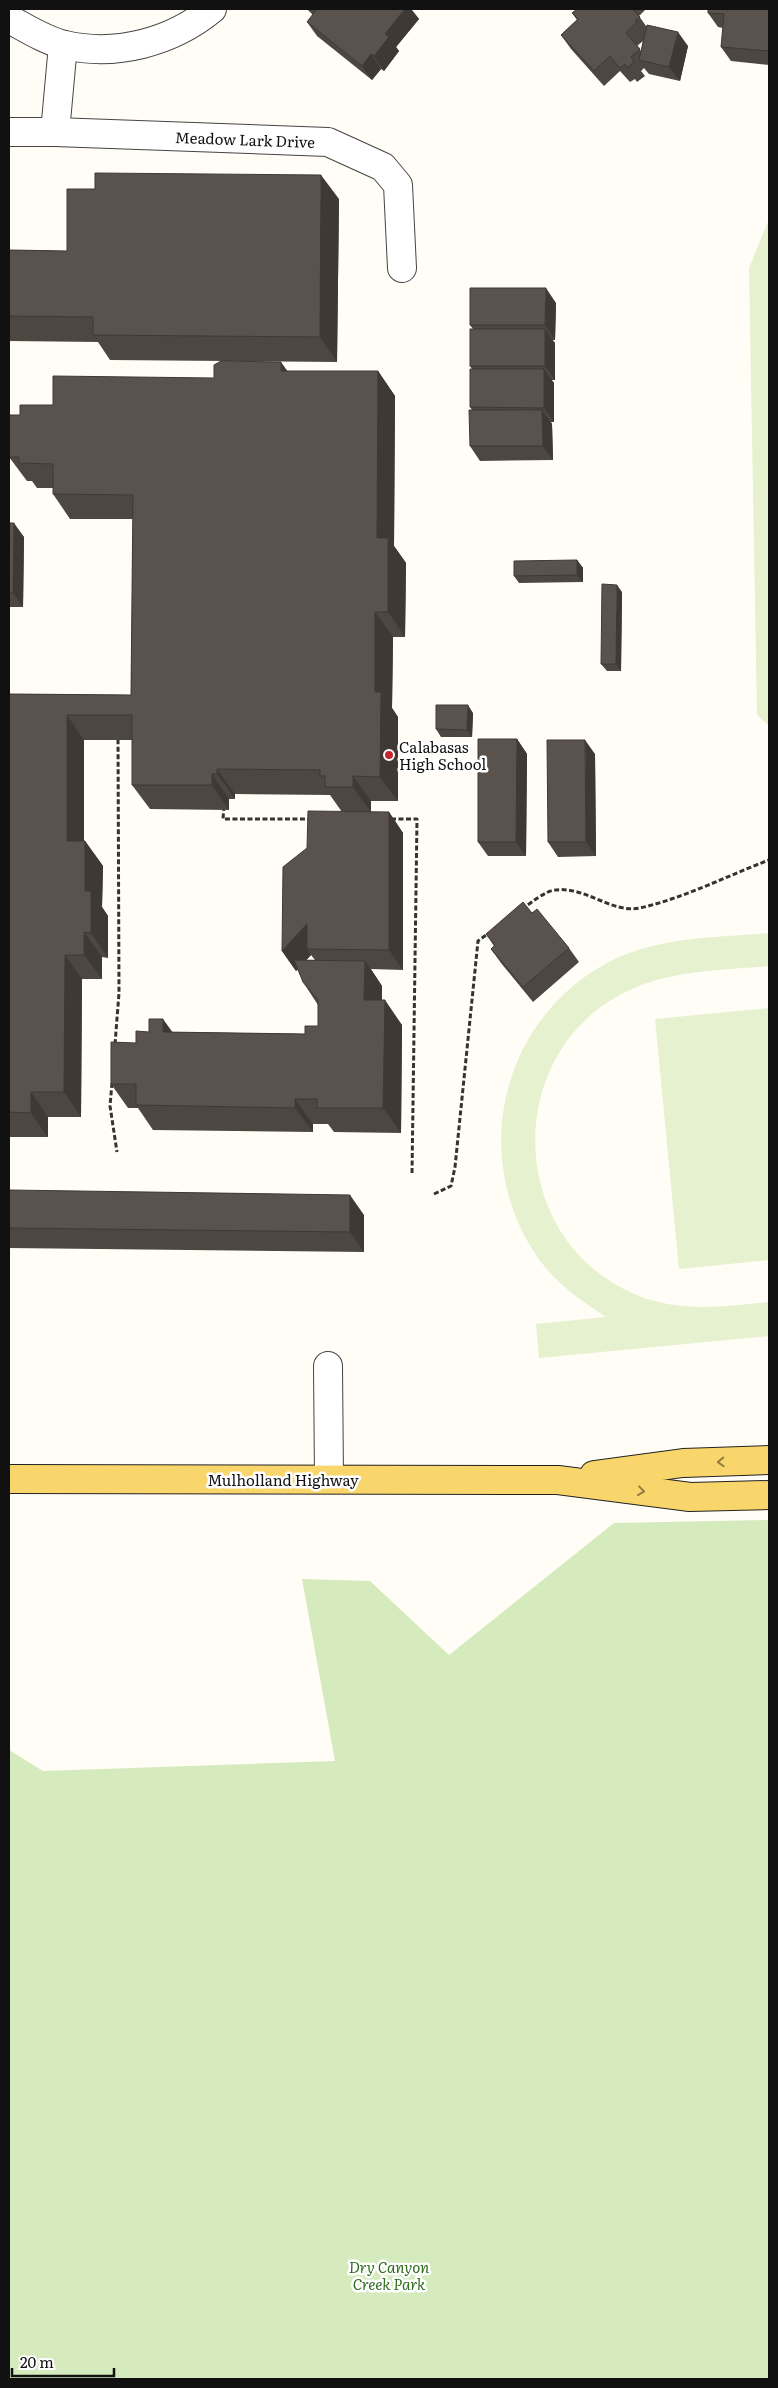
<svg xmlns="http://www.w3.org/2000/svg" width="778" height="2388" font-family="Literata,serif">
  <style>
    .green { fill: #d5ebbd }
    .pitch { fill: #e6f2cf }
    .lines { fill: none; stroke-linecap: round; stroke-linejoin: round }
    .minor-casing { stroke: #444; stroke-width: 30 }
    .major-casing { stroke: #222; stroke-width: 30 }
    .path { stroke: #333; stroke-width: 3; stroke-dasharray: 5 2.5; stroke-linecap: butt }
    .minor { stroke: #fff; stroke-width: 28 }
    .major { stroke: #f9d66b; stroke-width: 28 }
    .wall { fill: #4d4742; fill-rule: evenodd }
    .shaded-wall { fill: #3f3936 }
    .building { fill: #5a524d; stroke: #3f3936 }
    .oneway { stroke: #917d42 }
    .poi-dot { fill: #c4262e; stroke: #fff; stroke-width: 2 }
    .labels { text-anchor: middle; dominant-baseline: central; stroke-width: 5; stroke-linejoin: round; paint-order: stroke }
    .street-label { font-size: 15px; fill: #111; stroke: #fff }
    .poi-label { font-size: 15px; fill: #111; stroke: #fff; text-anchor: start }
    .park-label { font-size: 15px; font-style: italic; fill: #2f6b1f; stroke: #fff }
  </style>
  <rect width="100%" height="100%" fill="#fffdf5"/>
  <!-- green -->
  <path class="green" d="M769,1520V2379H9V1750L43,1771L335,1761L302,1579L370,1581L449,1655L614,1523Z"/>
  <!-- pitch -->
  <g class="pitch">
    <path d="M769,219V726L757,715L749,268Z"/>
    <path d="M769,933V966C724,970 674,970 632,989C503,1046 503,1235 632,1293C676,1313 722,1307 769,1302V1336L539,1358L536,1324L606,1317C580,1300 554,1282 536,1255C467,1152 504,1011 617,958C663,937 719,937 769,933Z"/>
    <path d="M769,1008V1260L679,1269L655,1019Z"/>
  </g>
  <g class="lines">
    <!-- minor casing -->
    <g class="minor-casing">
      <g id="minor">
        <path d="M9,19C26,28 46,41 65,45C116,57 172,42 212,9"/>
        <path d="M9,132H55L328,142L383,167L398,185L402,268"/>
        <path d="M55,132L63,45"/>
        <path d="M328,1366L329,1479"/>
      </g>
    </g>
    <!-- major casing -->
    <g class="major-casing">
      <g id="major">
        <path d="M594,1475L683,1463L769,1460"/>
        <path d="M9,1479L558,1480L690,1497L769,1495"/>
      </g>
    </g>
    <!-- path -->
    <g class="path">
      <path d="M224,806L223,819H309"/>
      <path d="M391,819H417L412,1174"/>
      <path d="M522,909C531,903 545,891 555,890C586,886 612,914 640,908C684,898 727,876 769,860"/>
      <path d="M115,1044L119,993L118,736"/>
      <path d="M112,1083L110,1106L117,1152"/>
      <path d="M434,1194L451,1186L455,1167L478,941L489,933"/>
    </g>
    <!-- minor -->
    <use href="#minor" class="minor"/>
    <!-- major -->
    <use href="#major" class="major"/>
  </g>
  <!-- wall -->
  <g class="wall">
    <path d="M307,9H411L419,19L396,47L399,51L384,71L381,69L372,80L317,36L307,22L313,15Z"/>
    <path d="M577,9H646L639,16L646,26L688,46L680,81L649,74L644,68L641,71L645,76L637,82L635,79L630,82L620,71L604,86L571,49L561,35L577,20L572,13ZM643,41L641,51L637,46Z"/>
    <path d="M769,9V65L731,61L721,47L723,28L718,27L708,13Z"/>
    <path d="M339,199L337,362L110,360L98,342L9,341V250L67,251Z"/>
    <path d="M556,303L555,340H552L555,343V380H551L554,383V422H551L552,424L553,460L480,461L470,446L472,410L470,407L472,369L470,366L473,329L470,325Z"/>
    <path d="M287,371H378L395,396L394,546L406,563L405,637H393L392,708L398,717V801H371V812H342L330,795L235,794V799H229V810L150,809L132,785V740H84V841H85L103,866L102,907L108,916V958L102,957V979H82L81,1117H48V1137H10L9,1135V694L131,695L133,519H70L53,494V488H37L32,481H27L9,457L20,415L53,405L214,378Z"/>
    <path d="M9,523L24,537L23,607H9Z"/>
    <path d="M577,560L583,568V582L519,583L514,576Z"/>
    <path d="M622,592L621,671H607L601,664Z"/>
    <path d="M473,713L472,737H441L436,729Z"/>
    <path d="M517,739L527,754L526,856H488L478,842Z"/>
    <path d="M595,754L596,856L558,857L548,842Z"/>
    <path d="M389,812L403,833V970L371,969L382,986V1000L402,1025L401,1133L334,1132L328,1124H313V1132L153,1130L138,1108H128L111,1084L136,1043L172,1032L305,1034L318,1026V1005L303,982L298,969L296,971L282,951ZM311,955L315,960H306Z"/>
    <path d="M532,913L569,948L579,962L533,1002L501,963L491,949L494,946L486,934Z"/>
    <path d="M9,1190L364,1215V1252L9,1248Z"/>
  </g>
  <!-- shaded-wall -->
  <g class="shaded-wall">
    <path d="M405,9H411L419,19L396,47L399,51L384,71L374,56L385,34Z"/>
    <path d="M678,32L688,46L680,81L669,67Z"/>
    <path d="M371,54L381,69L372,80L362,66Z"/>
    <path d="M321,175L339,199L337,362L320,337Z"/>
    <path d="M546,288L556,303L555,340L545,325Z"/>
    <path d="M545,329L555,343V380L545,366Z"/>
    <path d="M281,362L298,386L281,371Z"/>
    <path d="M544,369L554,383V422L544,408Z"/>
    <path d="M378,371L395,396L394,546L406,563L405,637L388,612L377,538Z"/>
    <path d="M542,410L552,424L553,460L543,446Z"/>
    <path d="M14,523L24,537L23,607L13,593Z"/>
    <path d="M577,560L583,568V582L577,575Z"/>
    <path d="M617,585L622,592L621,671L616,664Z"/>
    <path d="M375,612L393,637L392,708L398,717V801L380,777L375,692Z"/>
    <path d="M468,705L473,713L472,737L467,730Z"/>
    <path d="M67,715L84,740V866L67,841Z"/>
    <path d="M517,739L527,754L526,856L516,842Z"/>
    <path d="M585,740L595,754L596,856L586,842Z"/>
    <path d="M217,769L235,794V799L217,774Z"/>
    <path d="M212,774L229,799V810L212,785Z"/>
    <path d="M353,776L371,801V812L353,787Z"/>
    <path d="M389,812L403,833V970L389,950Z"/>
    <path d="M85,841L103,866L102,907L108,916V958L91,933L85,891Z"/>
    <path d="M307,924V949L311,955L296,971L282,951Z"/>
    <path d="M84,932L102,957V979L84,955Z"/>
    <path d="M65,955L82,979L81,1117L64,1092Z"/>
    <path d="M365,961L382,986L381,1024L364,1000Z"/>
    <path d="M385,1000L402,1025L401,1133L383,1108Z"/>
    <path d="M163,1019L181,1044L163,1032Z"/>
    <path d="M31,1092L48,1117V1137L31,1113Z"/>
    <path d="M295,1099L313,1124V1132L295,1108Z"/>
    <path d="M350,1195L364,1215V1252L350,1232Z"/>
  </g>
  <!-- building -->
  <g class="building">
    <path d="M314,9H405L385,34L389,37L374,56L371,54L362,66L307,22L316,10Z"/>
    <path d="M577,9H632L640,17L635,21L637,22L626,33L640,49L631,57L634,62L627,68L625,64L620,68L610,56L594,71L561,35L578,19L572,13Z"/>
    <path d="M708,9H769V51L721,47L724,14L708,13Z"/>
    <path d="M647,25L678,32L669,67L639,60Z"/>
    <path d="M95,173L321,175L320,337L93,335V317L9,316V250L67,251V189H95Z"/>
    <path d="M470,288H546L545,325H470Z"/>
    <rect x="470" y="329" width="75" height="37"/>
    <path d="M221,361L281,362V371H378L377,538H388V612H375V692H381L380,777L353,776V787H325V776H320V770L217,769V774H212V785H132V715H67V841H85V891H91V933L84,932V955H65L64,1092H31V1113L9,1112V694L131,695L133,495L53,494V464L19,463V457H9V415H20V405H53V376L214,378V365Z"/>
    <path d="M470,369H544V408L470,407Z"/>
    <path d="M469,410H542L543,446H470Z"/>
    <path d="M9,523H14L13,593H9Z"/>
    <path d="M577,560V575L514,576V561Z"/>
    <path d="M602,584L617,585L616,664H601Z"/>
    <path d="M436,705H468L467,730L436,729Z"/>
    <path d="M478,739H517L516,842H478Z"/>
    <path d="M547,740H585L586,842H548Z"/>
    <path d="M308,811L389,812V950L307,949V924L282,951L283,867L307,848Z"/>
    <path d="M523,902L532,913L537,909L569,948L523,987L491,949L495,945L486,934Z"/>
    <path d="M294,960L365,961L364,1000H385L383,1108H317V1099H295V1108L136,1105V1084H111V1042L136,1043V1031L149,1032V1019H163V1032L305,1034V1026H318V1000L303,982Z"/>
    <path d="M9,1190L350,1195V1232L9,1228Z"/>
  </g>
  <!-- one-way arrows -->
  <defs><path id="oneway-chevron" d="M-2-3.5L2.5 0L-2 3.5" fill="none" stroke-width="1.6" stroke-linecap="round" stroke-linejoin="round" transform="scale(1.25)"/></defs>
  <g class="oneway">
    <use href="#oneway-chevron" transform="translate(721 1462) rotate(178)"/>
    <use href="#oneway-chevron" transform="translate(641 1491) rotate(7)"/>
  </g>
  <!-- markers -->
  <circle class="poi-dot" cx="389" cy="755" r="5"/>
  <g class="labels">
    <!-- street labels -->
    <g class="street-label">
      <text transform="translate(245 139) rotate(2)">Meadow Lark Drive</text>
      <text x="283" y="1479">Mulholland Highway</text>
    </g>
    <!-- poi labels -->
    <g class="poi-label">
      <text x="399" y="746">Calabasas<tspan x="399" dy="17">High School</tspan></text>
    </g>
    <!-- park labels -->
    <g class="park-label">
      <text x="389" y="2266">Dry Canyon<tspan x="389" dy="17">Creek Park</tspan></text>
    </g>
  </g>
  <!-- border -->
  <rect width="778" height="2388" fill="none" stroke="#111111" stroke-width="20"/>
  <!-- scale -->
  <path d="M12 2368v8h102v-8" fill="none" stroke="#111111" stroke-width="2.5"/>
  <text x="20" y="2368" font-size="15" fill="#111111" stroke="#ffffff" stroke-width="4" paint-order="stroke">20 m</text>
</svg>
